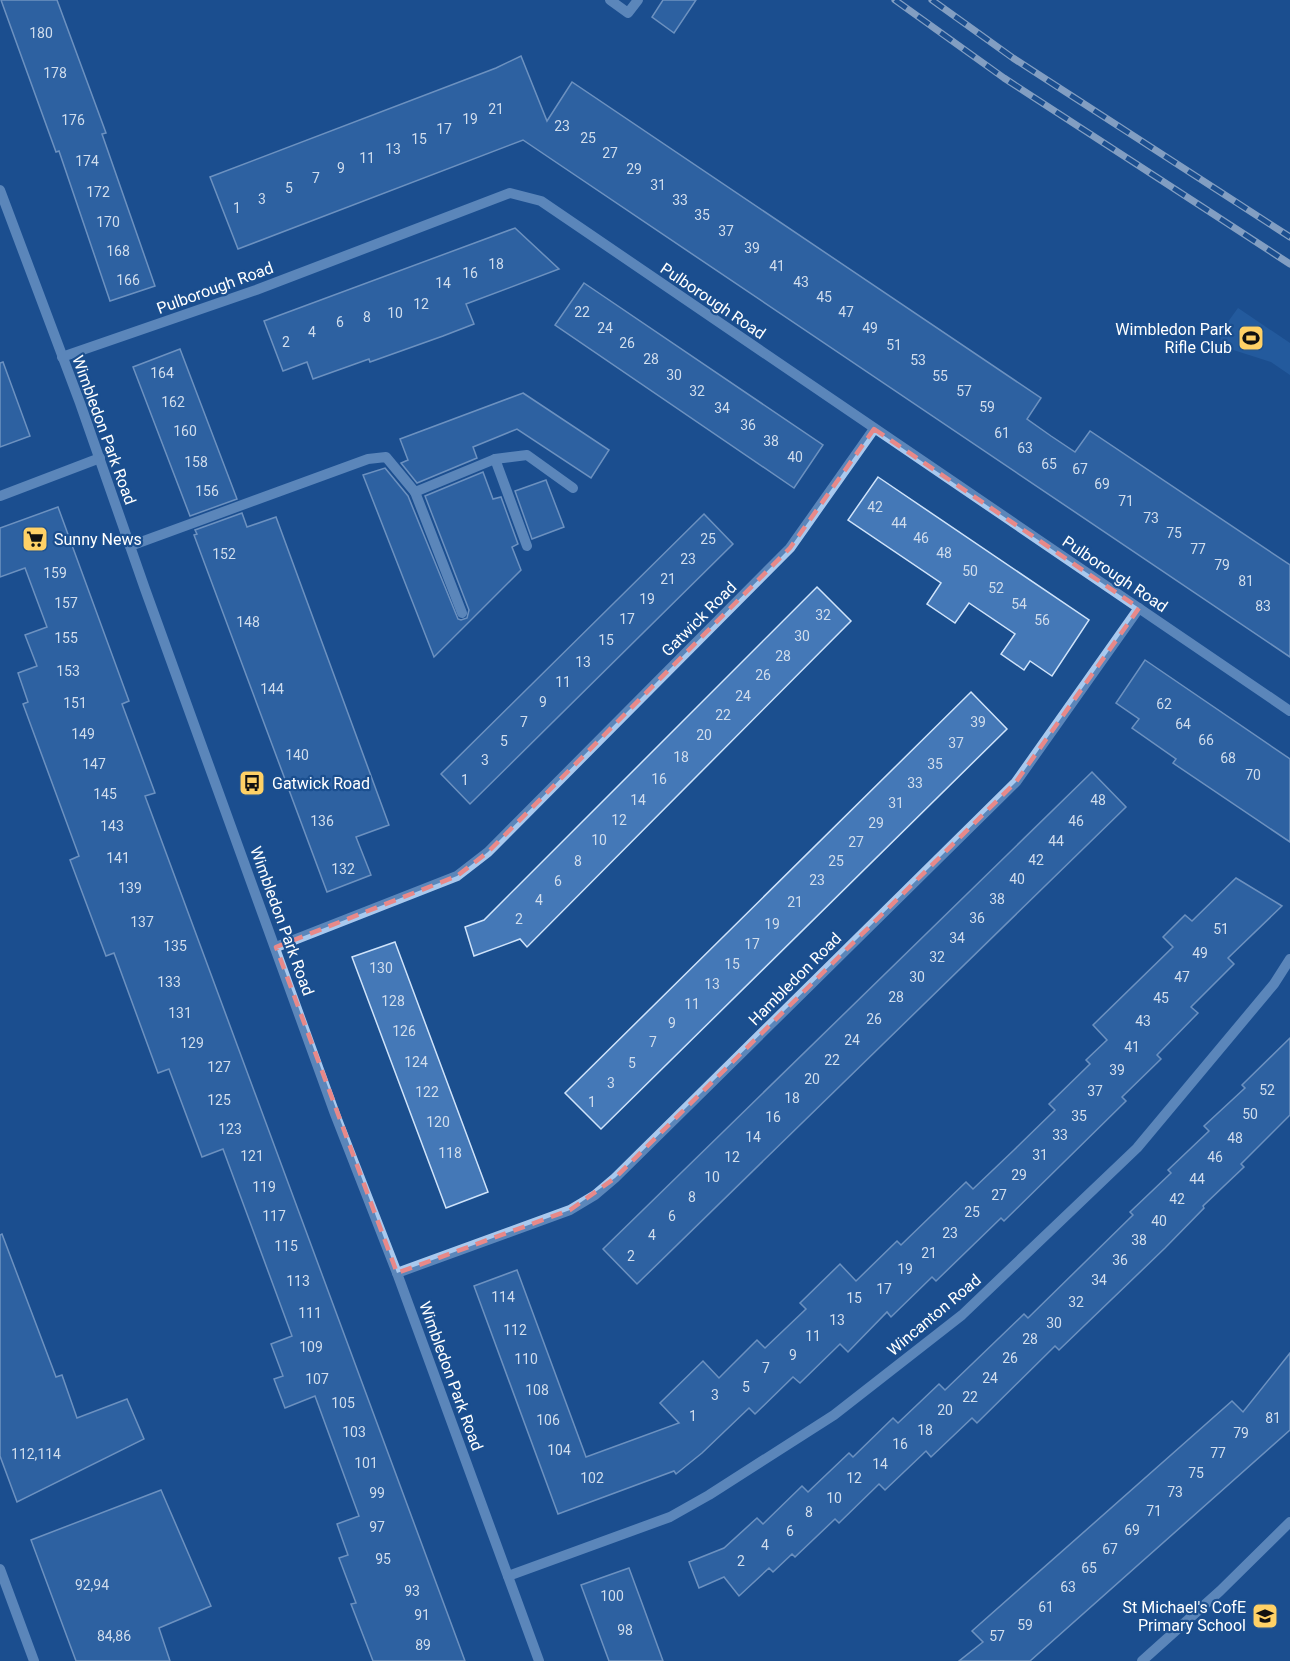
<svg xmlns="http://www.w3.org/2000/svg" width="1290" height="1661" font-family="Roboto,sans-serif">
  <style>
    .green { fill: #2e69ad }
    .building { fill: #4478b7; stroke: #cfe3fa; stroke-width: 1.5 }
    .lines { fill: none; stroke-linecap: round; stroke-linejoin: round }
    .minor { stroke: #a9c9ee; stroke-width: 10 }
    .rail-casing { stroke: #fff; stroke-width: 7 }
    .rail { stroke: #1b4f8f; stroke-width: 4.5; stroke-dasharray: 14; stroke-linecap: butt }
    .marked { fill: none; stroke: #e88989; stroke-width: 4.5; stroke-dasharray: 12 8; stroke-linejoin: round }
    .labels { text-anchor: middle; dominant-baseline: central; stroke-width: 4.5; stroke-linejoin: round; paint-order: stroke }
    .number-label { font-size: 14px; fill: #d0dded }
    .street-label { font-size: 16px; fill: #fff; stroke: #1b4f8f }
    .poi-label { font-size: 16px; fill: #fff; stroke: #1b4f8f; text-anchor: end }
  </style>
  <rect width="100%" height="100%" fill="#1b4f8f"/>
  <!-- green -->
  <path class="green" d="M1238,308L1290,343V375L1271,362L1221,346L1220,333Z"/>
  <!-- building -->
  <g class="building">
    <path d="M1,0H57L106,133L102,134L155,286L110,301L59,151L56,152Z"/>
    <path d="M663,0H696L674,33L652,17Z"/>
    <path d="M521,56L547,121L572,82L1041,398L1027,419L1051,436L1075,452L1090,431L1290,565V657L523,140L238,249L210,177L496,68Z"/>
    <path d="M515,228L559,269L466,304L474,324L443,336L370,362L369,359L313,379L307,362L283,371L264,321Z"/>
    <path d="M584,283L823,445L794,488L555,325Z"/>
    <path d="M180,349L237,499L190,516L133,367Z"/>
    <path d="M3,362L30,436L0,447V363Z"/>
    <path d="M523,393L609,450L591,478L517,429L473,447L477,458L417,483L401,463L408,460L400,439Z"/>
    <path d="M385,468L408,496L458,619L461,620L467,618L469,610L425,496L483,472L493,499L501,497L518,544L512,547L521,570L434,657L363,475Z"/>
    <path d="M878,477L1089,620L1052,676L1030,661L1024,670L1001,654L1015,634L969,603L955,623L927,604L941,583L848,520Z"/>
    <path d="M546,480L564,527L532,539L515,491Z"/>
    <path d="M58,507L129,701L122,704L155,793L145,796L465,1661H373L351,1604L356,1603L339,1558L348,1555L337,1524L359,1516L315,1396L285,1408L274,1379L283,1376L271,1344L292,1336L223,1149L202,1157L169,1069L158,1073L114,953L106,956L70,860L79,856L23,704L28,702L18,673L37,666L25,635L47,627L25,568L0,577V528Z"/>
    <path d="M242,513L247,527L276,517L389,825L356,837L371,875L327,892L194,535L197,534L195,530Z"/>
    <path d="M704,514L733,544L470,804L441,774Z"/>
    <path d="M817,587L851,621L527,947L520,939L474,956L465,927L484,920Z"/>
    <path d="M1145,660L1290,759V842L1173,763L1176,759L1132,728L1139,719L1116,703Z"/>
    <path d="M971,692L1007,729L601,1129L565,1093Z"/>
    <path d="M1092,772L1126,807L637,1284L603,1249Z"/>
    <path d="M1236,878L1282,906L1228,958L1234,964L1191,1007L1198,1013L1157,1055L1161,1059L1122,1097L1126,1101L1004,1221L1001,1218L936,1281L932,1277L891,1317L887,1312L848,1352L840,1344L800,1383L793,1377L755,1414L749,1408L702,1453L676,1474L674,1471L558,1514L474,1286L517,1270L586,1457L679,1423L660,1403L703,1361L719,1378L757,1340L765,1348L806,1309L800,1303L840,1264L856,1281L897,1241L901,1245L966,1182L973,1189L1014,1150L1055,1110L1049,1104L1090,1064L1086,1060L1107,1040L1093,1025L1173,947L1163,937L1185,915L1192,921Z"/>
    <path d="M395,942L488,1192L446,1208L352,957Z"/>
    <path d="M1290,1038V1115L1241,1164L1244,1167L1203,1206L1204,1208L1165,1248L1059,1350L1055,1346L977,1423L972,1418L931,1457L926,1451L885,1490L879,1484L839,1523L835,1519L795,1557L792,1554L773,1572L769,1568L739,1596L724,1577L699,1588L689,1562L724,1548L757,1518L763,1524L802,1486L808,1492L849,1453L853,1457L893,1418L898,1423L939,1384L945,1390L1024,1314L1028,1318L1133,1215L1130,1212L1171,1173L1168,1170L1209,1131L1204,1126L1245,1088L1242,1085Z"/>
    <path d="M2,1234L56,1377L62,1375L77,1418L127,1399L144,1439L17,1502L0,1456V1235Z"/>
    <path d="M1290,1353V1430L1030,1661H959L983,1642L972,1631L1232,1401L1243,1412Z"/>
    <path d="M161,1490L211,1606L159,1628L170,1661H76L31,1540Z"/>
    <path d="M629,1568L643,1606L663,1661H609L581,1585Z"/>
  </g>
  <g class="lines">
    <!-- minor -->
    <g class="minor">
      <path d="M610,0L628,13L638,0"/>
      <path d="M0,190L80,403L145,589L335,1114L397,1273L539,1661"/>
      <path d="M62,357L256,290L510,193L541,201L1290,711"/>
      <path d="M495,459L527,546"/>
      <path d="M415,492L462,613"/>
      <path d="M0,496L100,458"/>
      <path d="M130,546L368,459L386,457L415,492L495,459L527,455L573,488"/>
      <path d="M276,947L457,876L488,852L790,548L874,429"/>
      <path d="M397,1273L570,1210L595,1195L615,1178L1016,782L1139,608"/>
      <path d="M0,1569L34,1661"/>
      <path d="M508,1576L670,1517L709,1495L834,1415L962,1315L1137,1148L1274,984L1290,959"/>
      <path d="M1142,1661L1220,1591L1290,1522"/>
    </g>
    <!-- rail casing -->
    <g class="rail-casing">
      <g id="rail">
        <path d="M895,0L1004,78L1290,264"/>
        <path d="M932,0L1013,58L1290,237"/>
      </g>
    </g>
    <!-- rail -->
    <use href="#rail" class="rail"/>
  </g>
  <!-- marked area -->
  <path d="M0 0H1290V1661H0ZM874,429L1139,608L1016,782L615,1178L570,1210L397,1273L276,947L457,876L488,852L790,548Z" fill="#1b4f8f" fill-opacity=".55" fill-rule="evenodd"/>
  <path class="marked" d="M874,429L1139,608L1016,782L615,1178L570,1210L397,1273L276,947L457,876L488,852L790,548Z"/>
  <!-- icons -->
  <defs>
    <g id="stadium-square" transform="scale(1.35)"><rect x="-9" y="-9" width="18" height="18" rx="4" fill="#ffd166" stroke="#1b4f8f"/><path d="M0-5a6.5 5 0 1 0 0 10a6.5 5 0 1 0 0-10ZM-3.5-1.8h7v3.6h-7Z" fill="#111"/></g>
    <g id="supermarket-square" transform="scale(1.35)"><rect x="-9" y="-9" width="18" height="18" rx="4" fill="#ffd166" stroke="#1b4f8f"/><path d="M-6-5.5h2.5l.6 2H6L4.5 2H-2.5L-4.4-4H-6ZM-1.5 3.2a1.3 1.3 0 1 0 .1 0ZM3 3.2a1.3 1.3 0 1 0 .1 0Z" fill="#111"/></g>
    <g id="bus-square" transform="scale(1.35)"><rect x="-9" y="-9" width="18" height="18" rx="4" fill="#ffd166" stroke="#1b4f8f"/><path d="M-5-6H5V4H4V6H2V4H-2V6H-4V4H-5ZM-3.5-4V0h7V-4ZM-3.5 1.2v1.5H-2V1.2ZM2 1.2v1.5H3.5V1.2Z" fill="#111"/></g>
    <g id="school-square" transform="scale(1.35)"><rect x="-9" y="-9" width="18" height="18" rx="4" fill="#ffd166" stroke="#1b4f8f"/><path d="M0-5L7-2L0 1L-7-2ZM-4 1L0 2.5L4 1V4Q0 6-4 4Z" fill="#111"/></g>
  </defs>
  <g fill-rule="evenodd">
    <use href="#stadium-square" x="1251" y="338"/>
    <use href="#supermarket-square" x="35" y="539"/>
    <use href="#bus-square" x="252" y="783"/>
    <use href="#school-square" x="1265" y="1616"/>
  </g>
  <g class="labels">
    <!-- number labels -->
    <g class="number-label">
      <text x="41" y="33">180</text>
      <text x="55" y="73">178</text>
      <text x="496" y="109">21</text>
      <text x="470" y="119">19</text>
      <text x="73" y="120">176</text>
      <text x="562" y="126">23</text>
      <text x="444" y="129">17</text>
      <text x="588" y="138">25</text>
      <text x="419" y="139">15</text>
      <text x="393" y="149">13</text>
      <text x="610" y="153">27</text>
      <text x="367" y="158">11</text>
      <text x="87" y="161">174</text>
      <text x="341" y="168">9</text>
      <text x="634" y="169">29</text>
      <text x="316" y="178">7</text>
      <text x="658" y="185">31</text>
      <text x="289" y="188">5</text>
      <text x="98" y="192">172</text>
      <text x="262" y="199">3</text>
      <text x="680" y="200">33</text>
      <text x="237" y="208">1</text>
      <text x="702" y="215">35</text>
      <text x="108" y="222">170</text>
      <text x="726" y="231">37</text>
      <text x="752" y="248">39</text>
      <text x="118" y="251">168</text>
      <text x="496" y="264">18</text>
      <text x="777" y="266">41</text>
      <text x="470" y="273">16</text>
      <text x="128" y="280">166</text>
      <text x="801" y="282">43</text>
      <text x="443" y="283">14</text>
      <text x="824" y="297">45</text>
      <text x="421" y="304">12</text>
      <text x="582" y="312">22</text>
      <text x="846" y="312">47</text>
      <text x="395" y="313">10</text>
      <text x="367" y="317">8</text>
      <text x="340" y="322">6</text>
      <text x="605" y="328">24</text>
      <text x="870" y="328">49</text>
      <text x="312" y="332">4</text>
      <text x="286" y="342">2</text>
      <text x="627" y="343">26</text>
      <text x="894" y="345">51</text>
      <text x="651" y="359">28</text>
      <text x="918" y="360">53</text>
      <text x="162" y="373">164</text>
      <text x="674" y="375">30</text>
      <text x="940" y="376">55</text>
      <text x="697" y="391">32</text>
      <text x="964" y="391">57</text>
      <text x="173" y="402">162</text>
      <text x="987" y="407">59</text>
      <text x="722" y="408">34</text>
      <text x="748" y="425">36</text>
      <text x="185" y="431">160</text>
      <text x="1002" y="433">61</text>
      <text x="771" y="441">38</text>
      <text x="1025" y="448">63</text>
      <text x="795" y="457">40</text>
      <text x="196" y="462">158</text>
      <text x="1049" y="464">65</text>
      <text x="1080" y="469">67</text>
      <text x="1102" y="484">69</text>
      <text x="207" y="491">156</text>
      <text x="1126" y="501">71</text>
      <text x="875" y="507">42</text>
      <text x="1151" y="518">73</text>
      <text x="899" y="523">44</text>
      <text x="1174" y="533">75</text>
      <text x="921" y="538">46</text>
      <text x="708" y="539">25</text>
      <text x="1198" y="549">77</text>
      <text x="944" y="553">48</text>
      <text x="224" y="554">152</text>
      <text x="688" y="559">23</text>
      <text x="1222" y="565">79</text>
      <text x="970" y="571">50</text>
      <text x="55" y="573">159</text>
      <text x="668" y="579">21</text>
      <text x="1246" y="581">81</text>
      <text x="996" y="588">52</text>
      <text x="647" y="599">19</text>
      <text x="66" y="603">157</text>
      <text x="1019" y="604">54</text>
      <text x="1263" y="606">83</text>
      <text x="823" y="615">32</text>
      <text x="627" y="619">17</text>
      <text x="1042" y="620">56</text>
      <text x="248" y="622">148</text>
      <text x="802" y="636">30</text>
      <text x="66" y="638">155</text>
      <text x="606" y="640">15</text>
      <text x="783" y="656">28</text>
      <text x="583" y="662">13</text>
      <text x="68" y="671">153</text>
      <text x="763" y="675">26</text>
      <text x="563" y="682">11</text>
      <text x="272" y="689">144</text>
      <text x="743" y="696">24</text>
      <text x="543" y="702">9</text>
      <text x="75" y="703">151</text>
      <text x="1164" y="704">62</text>
      <text x="723" y="715">22</text>
      <text x="524" y="722">7</text>
      <text x="978" y="722">39</text>
      <text x="1183" y="724">64</text>
      <text x="83" y="734">149</text>
      <text x="704" y="735">20</text>
      <text x="1206" y="740">66</text>
      <text x="504" y="741">5</text>
      <text x="956" y="743">37</text>
      <text x="297" y="755">140</text>
      <text x="681" y="757">18</text>
      <text x="1228" y="758">68</text>
      <text x="485" y="760">3</text>
      <text x="94" y="764">147</text>
      <text x="935" y="764">35</text>
      <text x="1253" y="775">70</text>
      <text x="659" y="779">16</text>
      <text x="465" y="780">1</text>
      <text x="915" y="783">33</text>
      <text x="105" y="794">145</text>
      <text x="638" y="800">14</text>
      <text x="1098" y="800">48</text>
      <text x="896" y="803">31</text>
      <text x="619" y="820">12</text>
      <text x="322" y="821">136</text>
      <text x="1076" y="821">46</text>
      <text x="876" y="823">29</text>
      <text x="112" y="826">143</text>
      <text x="599" y="840">10</text>
      <text x="1056" y="841">44</text>
      <text x="856" y="842">27</text>
      <text x="118" y="858">141</text>
      <text x="1036" y="860">42</text>
      <text x="578" y="861">8</text>
      <text x="836" y="861">25</text>
      <text x="343" y="869">132</text>
      <text x="1017" y="879">40</text>
      <text x="817" y="880">23</text>
      <text x="558" y="881">6</text>
      <text x="130" y="888">139</text>
      <text x="997" y="899">38</text>
      <text x="539" y="900">4</text>
      <text x="795" y="902">21</text>
      <text x="977" y="918">36</text>
      <text x="519" y="919">2</text>
      <text x="142" y="922">137</text>
      <text x="772" y="924">19</text>
      <text x="1221" y="929">51</text>
      <text x="957" y="938">34</text>
      <text x="752" y="944">17</text>
      <text x="175" y="946">135</text>
      <text x="1200" y="953">49</text>
      <text x="937" y="957">32</text>
      <text x="732" y="964">15</text>
      <text x="381" y="968">130</text>
      <text x="917" y="977">30</text>
      <text x="1182" y="977">47</text>
      <text x="169" y="982">133</text>
      <text x="712" y="984">13</text>
      <text x="896" y="997">28</text>
      <text x="1161" y="998">45</text>
      <text x="393" y="1001">128</text>
      <text x="692" y="1004">11</text>
      <text x="180" y="1013">131</text>
      <text x="874" y="1019">26</text>
      <text x="1143" y="1021">43</text>
      <text x="672" y="1023">9</text>
      <text x="404" y="1031">126</text>
      <text x="852" y="1040">24</text>
      <text x="653" y="1042">7</text>
      <text x="192" y="1043">129</text>
      <text x="1132" y="1047">41</text>
      <text x="832" y="1060">22</text>
      <text x="416" y="1062">124</text>
      <text x="632" y="1063">5</text>
      <text x="219" y="1067">127</text>
      <text x="1117" y="1070">39</text>
      <text x="812" y="1079">20</text>
      <text x="611" y="1083">3</text>
      <text x="1267" y="1090">52</text>
      <text x="1095" y="1091">37</text>
      <text x="427" y="1092">122</text>
      <text x="792" y="1098">18</text>
      <text x="219" y="1100">125</text>
      <text x="592" y="1102">1</text>
      <text x="1250" y="1114">50</text>
      <text x="1079" y="1116">35</text>
      <text x="773" y="1117">16</text>
      <text x="438" y="1122">120</text>
      <text x="230" y="1129">123</text>
      <text x="1060" y="1135">33</text>
      <text x="753" y="1137">14</text>
      <text x="1235" y="1138">48</text>
      <text x="450" y="1153">118</text>
      <text x="1040" y="1155">31</text>
      <text x="252" y="1156">121</text>
      <text x="732" y="1157">12</text>
      <text x="1215" y="1157">46</text>
      <text x="1019" y="1175">29</text>
      <text x="712" y="1177">10</text>
      <text x="1197" y="1179">44</text>
      <text x="264" y="1187">119</text>
      <text x="999" y="1195">27</text>
      <text x="692" y="1197">8</text>
      <text x="1177" y="1199">42</text>
      <text x="972" y="1212">25</text>
      <text x="274" y="1216">117</text>
      <text x="672" y="1216">6</text>
      <text x="1159" y="1221">40</text>
      <text x="950" y="1233">23</text>
      <text x="652" y="1235">4</text>
      <text x="1139" y="1240">38</text>
      <text x="286" y="1246">115</text>
      <text x="929" y="1253">21</text>
      <text x="631" y="1256">2</text>
      <text x="1120" y="1260">36</text>
      <text x="905" y="1269">19</text>
      <text x="1099" y="1280">34</text>
      <text x="298" y="1281">113</text>
      <text x="884" y="1289">17</text>
      <text x="503" y="1297">114</text>
      <text x="854" y="1298">15</text>
      <text x="1076" y="1302">32</text>
      <text x="310" y="1313">111</text>
      <text x="837" y="1320">13</text>
      <text x="1054" y="1323">30</text>
      <text x="515" y="1330">112</text>
      <text x="813" y="1336">11</text>
      <text x="1030" y="1339">28</text>
      <text x="311" y="1347">109</text>
      <text x="793" y="1355">9</text>
      <text x="1010" y="1358">26</text>
      <text x="526" y="1359">110</text>
      <text x="766" y="1368">7</text>
      <text x="990" y="1378">24</text>
      <text x="317" y="1379">107</text>
      <text x="746" y="1387">5</text>
      <text x="537" y="1390">108</text>
      <text x="715" y="1395">3</text>
      <text x="970" y="1397">22</text>
      <text x="343" y="1403">105</text>
      <text x="945" y="1410">20</text>
      <text x="693" y="1416">1</text>
      <text x="1273" y="1418">81</text>
      <text x="548" y="1420">106</text>
      <text x="925" y="1430">18</text>
      <text x="354" y="1432">103</text>
      <text x="1241" y="1433">79</text>
      <text x="900" y="1444">16</text>
      <text x="559" y="1450">104</text>
      <text x="1218" y="1453">77</text>
      <text x="36" y="1454">112,114</text>
      <text x="366" y="1463">101</text>
      <text x="880" y="1464">14</text>
      <text x="1196" y="1473">75</text>
      <text x="592" y="1478">102</text>
      <text x="854" y="1478">12</text>
      <text x="1175" y="1492">73</text>
      <text x="377" y="1493">99</text>
      <text x="834" y="1498">10</text>
      <text x="1154" y="1511">71</text>
      <text x="809" y="1512">8</text>
      <text x="377" y="1527">97</text>
      <text x="1132" y="1530">69</text>
      <text x="790" y="1531">6</text>
      <text x="765" y="1545">4</text>
      <text x="1110" y="1549">67</text>
      <text x="383" y="1559">95</text>
      <text x="741" y="1561">2</text>
      <text x="1089" y="1568">65</text>
      <text x="92" y="1585">92,94</text>
      <text x="1068" y="1587">63</text>
      <text x="412" y="1591">93</text>
      <text x="612" y="1596">100</text>
      <text x="1046" y="1607">61</text>
      <text x="422" y="1615">91</text>
      <text x="1025" y="1625">59</text>
      <text x="625" y="1630">98</text>
      <text x="114" y="1636">84,86</text>
      <text x="997" y="1636">57</text>
      <text x="423" y="1645">89</text>
    </g>
    <!-- street labels -->
    <g class="street-label">
      <text transform="translate(215 288) rotate(-20)">Pulborough Road</text>
      <text transform="translate(713 301) rotate(34)">Pulborough Road</text>
      <text transform="translate(104 430) rotate(70)">Wimbledon Park Road</text>
      <text transform="translate(1115 574) rotate(34)">Pulborough Road</text>
      <text transform="translate(699 619) rotate(-45)">Gatwick Road</text>
      <text transform="translate(282 921) rotate(70)">Wimbledon Park Road</text>
      <text transform="translate(795 979) rotate(-45)">Hambledon Road</text>
      <text transform="translate(934 1315) rotate(-40)">Wincanton Road</text>
      <text transform="translate(451 1376) rotate(70)">Wimbledon Park Road</text>
    </g>
    <!-- poi labels -->
    <g class="poi-label">
      <text x="1232" y="329">Wimbledon Park<tspan x="1232" dy="18">Rifle Club</tspan></text>
      <text x="54" y="539" text-anchor="start">Sunny News</text>
      <text x="272" y="783" text-anchor="start">Gatwick Road</text>
      <text x="1246" y="1607">St Michael's CofE<tspan x="1246" dy="18">Primary School</tspan></text>
    </g>
  </g>
</svg>
